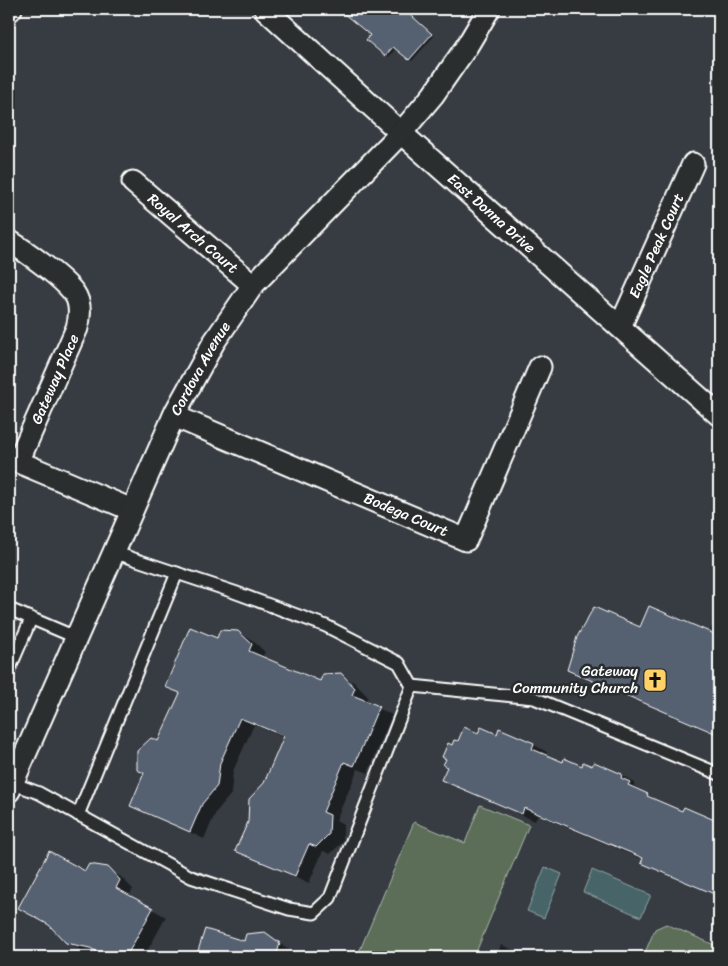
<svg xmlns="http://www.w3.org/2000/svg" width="728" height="966" font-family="Sriracha,sans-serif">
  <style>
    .green { fill: #5b6e59; stroke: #adb6ac }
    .water { fill: #476568; stroke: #91a3a4 }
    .shadow { fill: #0007 }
    .building { fill: #556071; stroke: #fff }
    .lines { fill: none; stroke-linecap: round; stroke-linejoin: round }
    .service-casing { stroke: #fff; stroke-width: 15 }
    .minor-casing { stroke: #fff; stroke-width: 25 }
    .service { stroke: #2a2d2e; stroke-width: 11 }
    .minor { stroke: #2a2d2e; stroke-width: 21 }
    .labels { text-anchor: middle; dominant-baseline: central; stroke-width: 5; stroke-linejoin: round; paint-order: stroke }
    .street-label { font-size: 15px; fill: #fff; stroke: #2a2d2e }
    .poi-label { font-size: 15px; fill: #fff; stroke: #2a2d2e; text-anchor: end }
  </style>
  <rect width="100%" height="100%" fill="#373c42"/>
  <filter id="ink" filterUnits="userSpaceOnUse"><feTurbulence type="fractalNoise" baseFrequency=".02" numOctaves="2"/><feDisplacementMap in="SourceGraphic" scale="10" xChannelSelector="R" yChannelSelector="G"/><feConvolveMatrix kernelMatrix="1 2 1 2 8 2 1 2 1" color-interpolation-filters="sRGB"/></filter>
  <g filter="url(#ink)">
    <!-- green -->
    <g class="green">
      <path d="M480,805L529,825L474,957H357L414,822L465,843Z"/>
      <path d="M666,924L719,947V957H643L655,929Z"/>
    </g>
    <!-- water -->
    <g class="water">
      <path d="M545,867L562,874L544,918L527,911Z"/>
      <path d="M592,870L651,895L641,917L583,892Z"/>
    </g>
    <!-- shadow -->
    <g class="shadow">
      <path d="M334,9H402L434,36L412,61L396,48L389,57L368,39L372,34L345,13L343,15Z"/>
      <path d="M719,610V736L569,669L641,628L709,633Z"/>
      <path d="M238,632L252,640L265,652L262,658L320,683L341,675L355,683L368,697L365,702L392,715L368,773L358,769L336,820L343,824V842L330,854L323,851L309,883L237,850L285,738L254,725L233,771L231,794L216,812L204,839L132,805L181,694L167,686L217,640Z"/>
      <path d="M500,730L534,745L547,752L546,756L564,763L593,768L595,764L622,775L635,783L634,786L642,791V792L661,803L683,813L719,824V896L656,870L643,862L644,860L538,815L535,821L443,780L449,767L452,747L479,735L497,736Z"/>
      <path d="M107,869L121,877L133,889L129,896L166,917L144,957H109L81,950L67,942L86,873Z"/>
      <path d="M206,931L245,943L264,934L293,952L292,957H294H197Z"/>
      <path d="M501,945L532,957H496Z"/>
    </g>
    <!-- building -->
    <g class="building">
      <path d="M338,9H404L432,34L409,60L393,47L385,56L366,40L370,35Z"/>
      <path d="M649,606L719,636V735L567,670L577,637L594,607L640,627Z"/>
      <path d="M190,627L217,638L220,630L238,631L252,644L249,651L320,681L323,674L341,673L355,688L352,695L379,706L354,766L344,762L323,812L330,815L329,834L316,847L309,844L295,876L235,851L248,822L249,799L264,783L284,736L240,718L220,763L217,786L202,804L190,832L130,806L144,773L137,770V751L151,738L158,741L180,693L165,687Z"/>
      <path d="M464,727L478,733L481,727L497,734L499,728L534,743L532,749L563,762L564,758L582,766L583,762L592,766L594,762L622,774L621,778L630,782L628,785L648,794L647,796L682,811L684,807L719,822V896L641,863L643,858L524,808L522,814L441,780L447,767L443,765L446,759L442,757L448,743L452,745L454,740L458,741Z"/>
      <path d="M49,851L85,871L89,864L108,867L120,880L116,888L153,908L126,957H107L90,948L66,943L49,925L18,908Z"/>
      <path d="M205,929L244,941L246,934L265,932L280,943L276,957H196Z"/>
    </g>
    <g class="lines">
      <!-- service casing -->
      <g class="service-casing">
        <g id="service">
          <path d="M9,609L75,637"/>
          <path d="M9,670L31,619"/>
          <path d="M412,686L534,698L719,774"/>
          <path d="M9,782L39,793L191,877L289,909L314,913L330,898L412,686L399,663L326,626L234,592L113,552"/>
          <path d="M78,815L177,573"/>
        </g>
      </g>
      <!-- minor casing -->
      <g class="minor-casing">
        <g id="minor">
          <path id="s1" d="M265,9L401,133L719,415"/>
          <path d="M9,11L11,9"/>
          <path id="s2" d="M133,182L253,285"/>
          <path d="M9,241C27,252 62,277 74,293C81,303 80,317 77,328L18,462"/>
          <path id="s3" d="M620,327L693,164"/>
          <path id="s4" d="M174,416L466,540L540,367"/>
          <path d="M9,458L132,510"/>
          <path id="s5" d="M9,791L176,411L214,342L253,285L401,133L433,95L467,46L489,9"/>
        </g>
      </g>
      <!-- service -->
      <use href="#service" class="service"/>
      <!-- minor -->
      <use href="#minor" class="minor"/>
    </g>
  </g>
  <!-- icons -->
  <defs>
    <g id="church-square" transform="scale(1.25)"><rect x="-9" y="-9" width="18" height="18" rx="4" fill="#ffd166" stroke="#2a2d2e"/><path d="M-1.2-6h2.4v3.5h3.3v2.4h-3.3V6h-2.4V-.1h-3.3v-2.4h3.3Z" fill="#111"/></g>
  </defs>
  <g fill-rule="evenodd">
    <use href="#church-square" x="655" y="680"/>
  </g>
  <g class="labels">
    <!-- street labels -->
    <g class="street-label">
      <text stroke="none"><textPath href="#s1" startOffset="305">East Donna Drive</textPath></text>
      <text stroke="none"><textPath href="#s2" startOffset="79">Royal Arch Court</textPath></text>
      <text stroke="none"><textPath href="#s3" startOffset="89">Eagle Peak Court</textPath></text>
      <text stroke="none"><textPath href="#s5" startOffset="464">Cordova Avenue</textPath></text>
      <text transform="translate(55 379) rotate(-66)">Gateway Place</text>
      <text stroke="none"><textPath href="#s4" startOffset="252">Bodega Court</textPath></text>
    </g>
    <!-- poi labels -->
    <g class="poi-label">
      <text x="638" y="671">Gateway<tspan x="638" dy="17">Community Church</tspan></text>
    </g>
  </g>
  <!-- margin -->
  <rect width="728" height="966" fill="none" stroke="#2a2d2e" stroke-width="30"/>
  <rect x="15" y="15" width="698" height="936" fill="none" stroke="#fff" stroke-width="2" filter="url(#ink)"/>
</svg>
